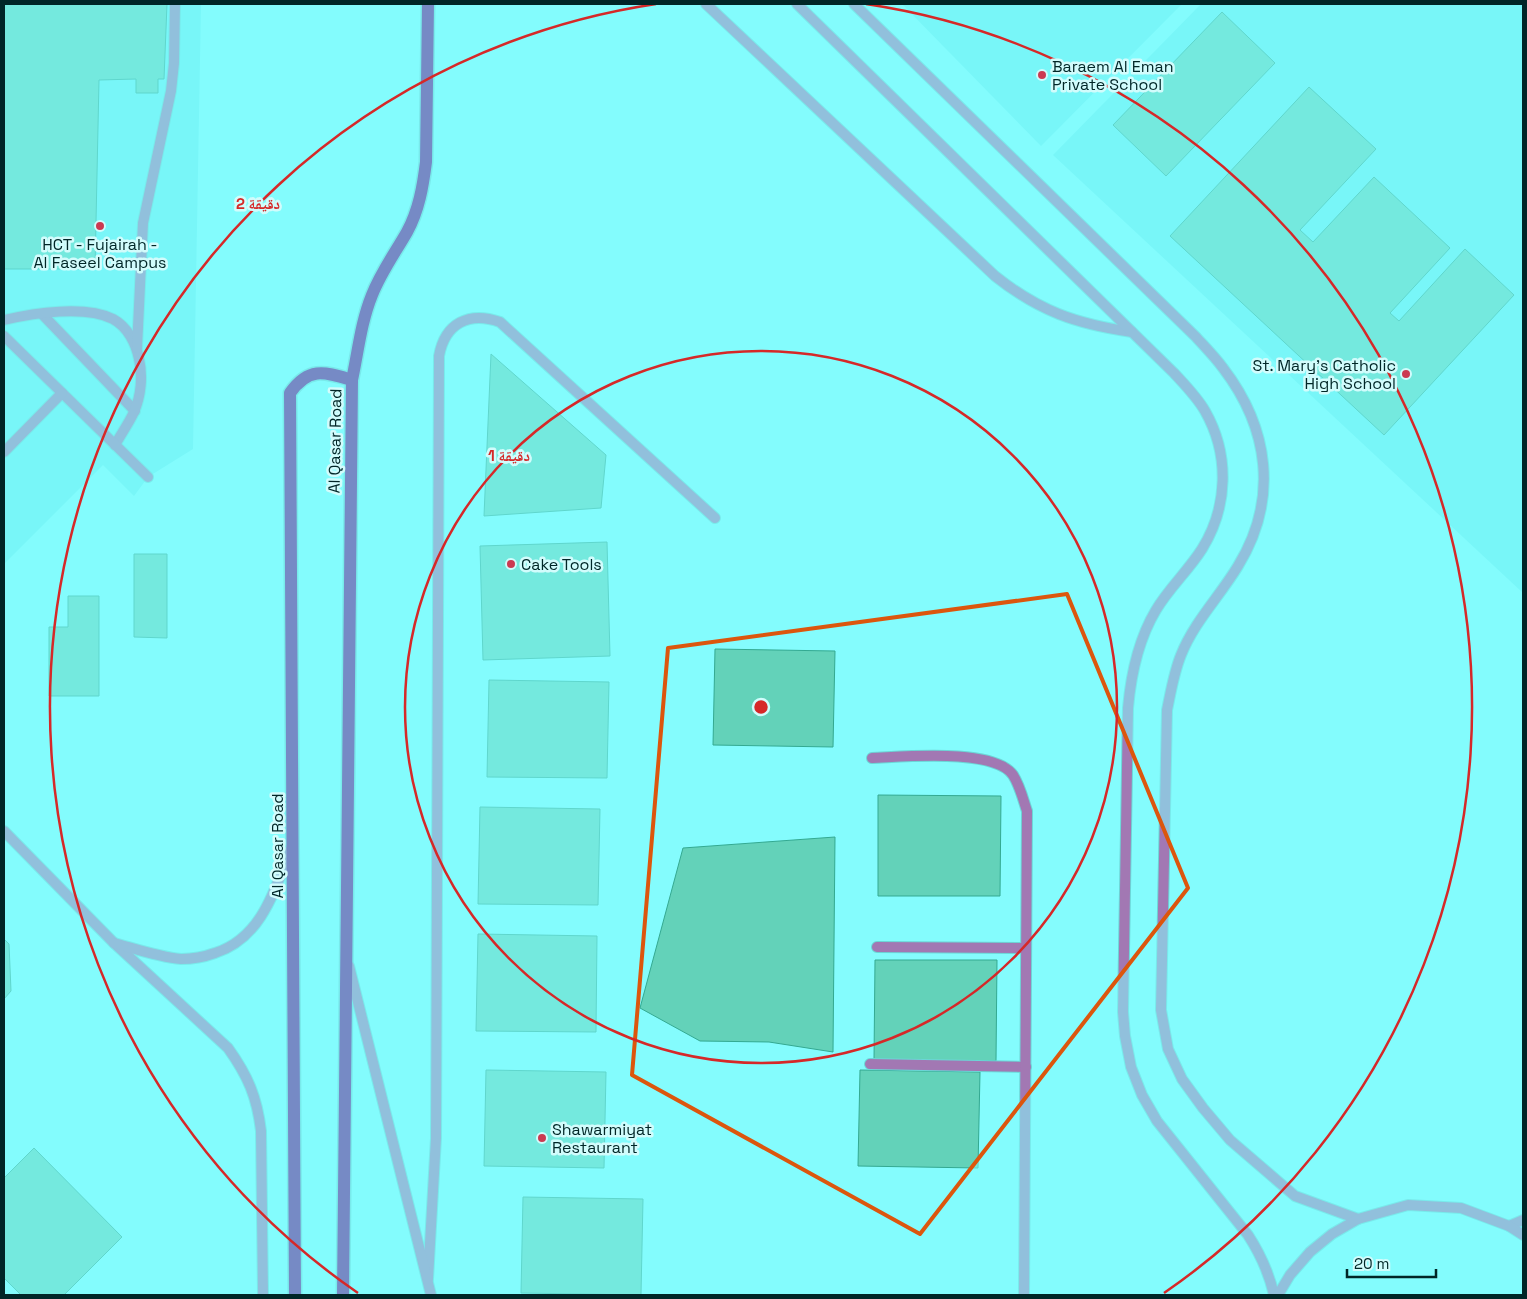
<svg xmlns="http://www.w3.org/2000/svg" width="1527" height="1299" font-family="'Space Grotesk','Noto Naskh Arabic',sans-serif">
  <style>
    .built { fill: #6af0f2 }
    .building { fill: #63d2b9; stroke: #34a991 }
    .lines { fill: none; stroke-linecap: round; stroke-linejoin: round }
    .service-casing { stroke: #6cd5d6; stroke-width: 12 }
    .minor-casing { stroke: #6cd5d6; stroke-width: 12 }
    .tertiary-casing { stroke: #6cd5d6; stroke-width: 12 }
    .primary-casing { stroke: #6cd5d6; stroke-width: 15 }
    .service { stroke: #a278b3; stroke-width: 10 }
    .minor { stroke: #a278b3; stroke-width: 10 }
    .tertiary { stroke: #a278b3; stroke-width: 10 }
    .primary { stroke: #660082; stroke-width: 12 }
    .marked { fill: none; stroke: #dc560d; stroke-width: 4; stroke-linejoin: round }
    .ring { fill: none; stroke: #d62828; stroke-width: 2.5 }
    .poi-dot { fill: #cb3a51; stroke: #d2fcfc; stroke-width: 2 }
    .labels { text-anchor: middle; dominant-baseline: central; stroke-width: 5; stroke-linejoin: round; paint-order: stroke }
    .poi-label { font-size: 16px; fill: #002627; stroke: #d2fcfc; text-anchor: start }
    .street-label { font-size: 16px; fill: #002627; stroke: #d2fcfc }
    .centre { fill: #d62828; stroke: #d2fcfc; stroke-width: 2.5 }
    .ring-label { font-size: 15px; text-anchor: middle; font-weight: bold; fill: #d62828; stroke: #d2fcfc; stroke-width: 5; stroke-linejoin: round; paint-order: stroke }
  </style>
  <rect width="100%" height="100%" fill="#84fcfd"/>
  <!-- built -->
  <g class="built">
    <path d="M4,4H201L193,449L148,477L134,496L103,465L4,564Z"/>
    <path d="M902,4H1182L1041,146Z"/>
    <path d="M1201,4H1523V593L1053,155Z"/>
  </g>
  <!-- building -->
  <g class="building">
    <path d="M4,4H167L164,79H158V93H136V79L99,80L95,269H4Z"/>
    <path d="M1222,12L1275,63L1166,176L1113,125Z"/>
    <path d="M1309,87L1376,149L1300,230L1313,242L1374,177L1450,248L1390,313L1399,321L1465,249L1514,295L1384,435L1170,236Z"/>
    <path d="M491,354L606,455L601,508L484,516Z"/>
    <path d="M607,542L610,656L483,660L480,546Z"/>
    <path d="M134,554H167V638L134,637Z"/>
    <path d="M68,596H99V696H49V627H68Z"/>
    <path d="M715,649L835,651L833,747L713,745Z"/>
    <path d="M489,680L609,682L607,778L487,777Z"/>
    <path d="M878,795L1001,796L1000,896H878Z"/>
    <path d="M480,807L600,809L598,905L478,904Z"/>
    <path d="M835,837L833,1052L769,1042L700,1041L640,1008L683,848Z"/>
    <path d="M478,934L597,936L596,1032L476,1031Z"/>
    <path d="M4,939L9,944L11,991L4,999Z"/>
    <path d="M875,960H997L996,1061L874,1060Z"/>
    <path d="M486,1070L606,1072L604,1168L484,1166Z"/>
    <path d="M860,1070L980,1072L978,1168L858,1166Z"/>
    <path d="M34,1148L122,1237L64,1295H21L4,1278V1178Z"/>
    <path d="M523,1197L643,1199L641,1295L521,1293Z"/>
  </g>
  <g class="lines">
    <!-- service casing -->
    <g class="service-casing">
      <g id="service">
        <path d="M42,314L135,411"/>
        <path d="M4,320C34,313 85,305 113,319C128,327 136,344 139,359C143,376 141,396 134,412C129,423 121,434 115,445"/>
        <path d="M4,336L148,477"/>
        <path d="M137,348L143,223L171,91L174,63L175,4"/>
        <path d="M4,452L62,393"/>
        <path d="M877,947L1026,948"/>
        <path d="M870,1064L1026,1067"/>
        <path d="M428,1279L436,1138L439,356C445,323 469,311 500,322L715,518"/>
      </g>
    </g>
    <!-- minor casing -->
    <g class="minor-casing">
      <g id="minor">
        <path d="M872,758C903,757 994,748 1013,775C1020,786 1023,799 1027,811L1024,1295"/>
        <path d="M349,966L431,1295"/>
      </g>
    </g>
    <!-- tertiary casing -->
    <g class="tertiary-casing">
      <g id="tertiary">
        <path d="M706,4L995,276C1039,311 1076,324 1132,332"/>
        <path d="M797,4L1174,373C1185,385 1197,397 1205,411C1230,455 1228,507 1202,549C1188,571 1169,588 1156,610C1138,640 1131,674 1128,708L1123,1012L1125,1036L1131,1067L1142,1095L1157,1121L1248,1235C1261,1255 1269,1273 1274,1295"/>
        <path d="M854,4L1196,337C1205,347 1215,357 1223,368C1269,428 1279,499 1238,566C1220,596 1194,622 1181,655C1174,672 1171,691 1167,710L1161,1010L1168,1049L1182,1079L1203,1108L1230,1140L1295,1196L1358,1219"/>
        <path d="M4,831L113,942L228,1048C248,1076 257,1097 261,1131L263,1295"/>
        <path d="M114,943C136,949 159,957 181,959C193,959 204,957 215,953C262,938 275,889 291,848"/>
        <path d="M1509,1226L1523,1220"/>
        <path d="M1278,1295L1290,1275L1310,1252L1332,1234L1358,1219L1408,1205L1461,1208L1509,1226L1523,1235"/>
      </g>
    </g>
    <!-- primary casing -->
    <g class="primary-casing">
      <g id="primary">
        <path d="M352,380C358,352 361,322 372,295C381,272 395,253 407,232C419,210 423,186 426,162L428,4"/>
        <path d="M295,1295L290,393C309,366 325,372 352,380L343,1295"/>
      </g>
    </g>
    <!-- service -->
    <use href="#service" class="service"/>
    <!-- minor -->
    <use href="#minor" class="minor"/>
    <!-- tertiary -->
    <use href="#tertiary" class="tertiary"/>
    <!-- primary -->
    <use href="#primary" class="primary"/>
  </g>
  <!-- marked area -->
  <path d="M0 0H1527V1299H0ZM1067,594L1188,888L920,1234L632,1075L668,648Z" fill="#84fcfd" fill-opacity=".55" fill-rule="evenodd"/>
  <path class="marked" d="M1067,594L1188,888L920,1234L632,1075L668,648Z"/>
  <!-- distance rings -->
  <g class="ring">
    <circle cx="761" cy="707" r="356"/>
    <path d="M358 1293A711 711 0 0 1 656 4M866 4A711 711 0 0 1 1164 1293"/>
  </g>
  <!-- markers -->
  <g class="poi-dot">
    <circle cx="1042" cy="75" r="5"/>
    <circle cx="100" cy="226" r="5"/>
    <circle cx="1406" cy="374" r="5"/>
    <circle cx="511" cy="564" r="5"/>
    <circle cx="542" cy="1138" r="5"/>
  </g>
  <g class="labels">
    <!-- poi labels -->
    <g class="poi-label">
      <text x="1052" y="66">Baraem Al Eman<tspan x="1052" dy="18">Private School</tspan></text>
      <text x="100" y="244" text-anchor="middle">HCT - Fujairah -<tspan x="100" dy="18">Al Faseel Campus</tspan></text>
      <text x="1396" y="365" text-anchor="end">St. Mary's Catholic<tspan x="1396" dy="18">High School</tspan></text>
      <text x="521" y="564">Cake Tools</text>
      <text x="552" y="1129">Shawarmiyat<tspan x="552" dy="18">Restaurant</tspan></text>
    </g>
    <!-- street labels -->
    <g class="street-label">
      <text transform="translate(335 441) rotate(-89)">Al Qasar Road</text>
      <text transform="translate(277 846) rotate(-90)">Al Qasar Road</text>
    </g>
  </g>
  <circle cx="761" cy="707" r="8" class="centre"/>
  <g class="ring-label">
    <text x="258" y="209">2 دقيقة</text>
    <text x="509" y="461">1 دقيقة</text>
  </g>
  <!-- border -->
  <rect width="1527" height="1299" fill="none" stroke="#002627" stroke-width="10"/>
  <!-- scale -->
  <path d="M1347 1269v8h89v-8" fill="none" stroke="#002627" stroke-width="2.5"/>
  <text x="1354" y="1269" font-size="15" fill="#002627" stroke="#d2fcfc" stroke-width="4" paint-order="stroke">20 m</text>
</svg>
